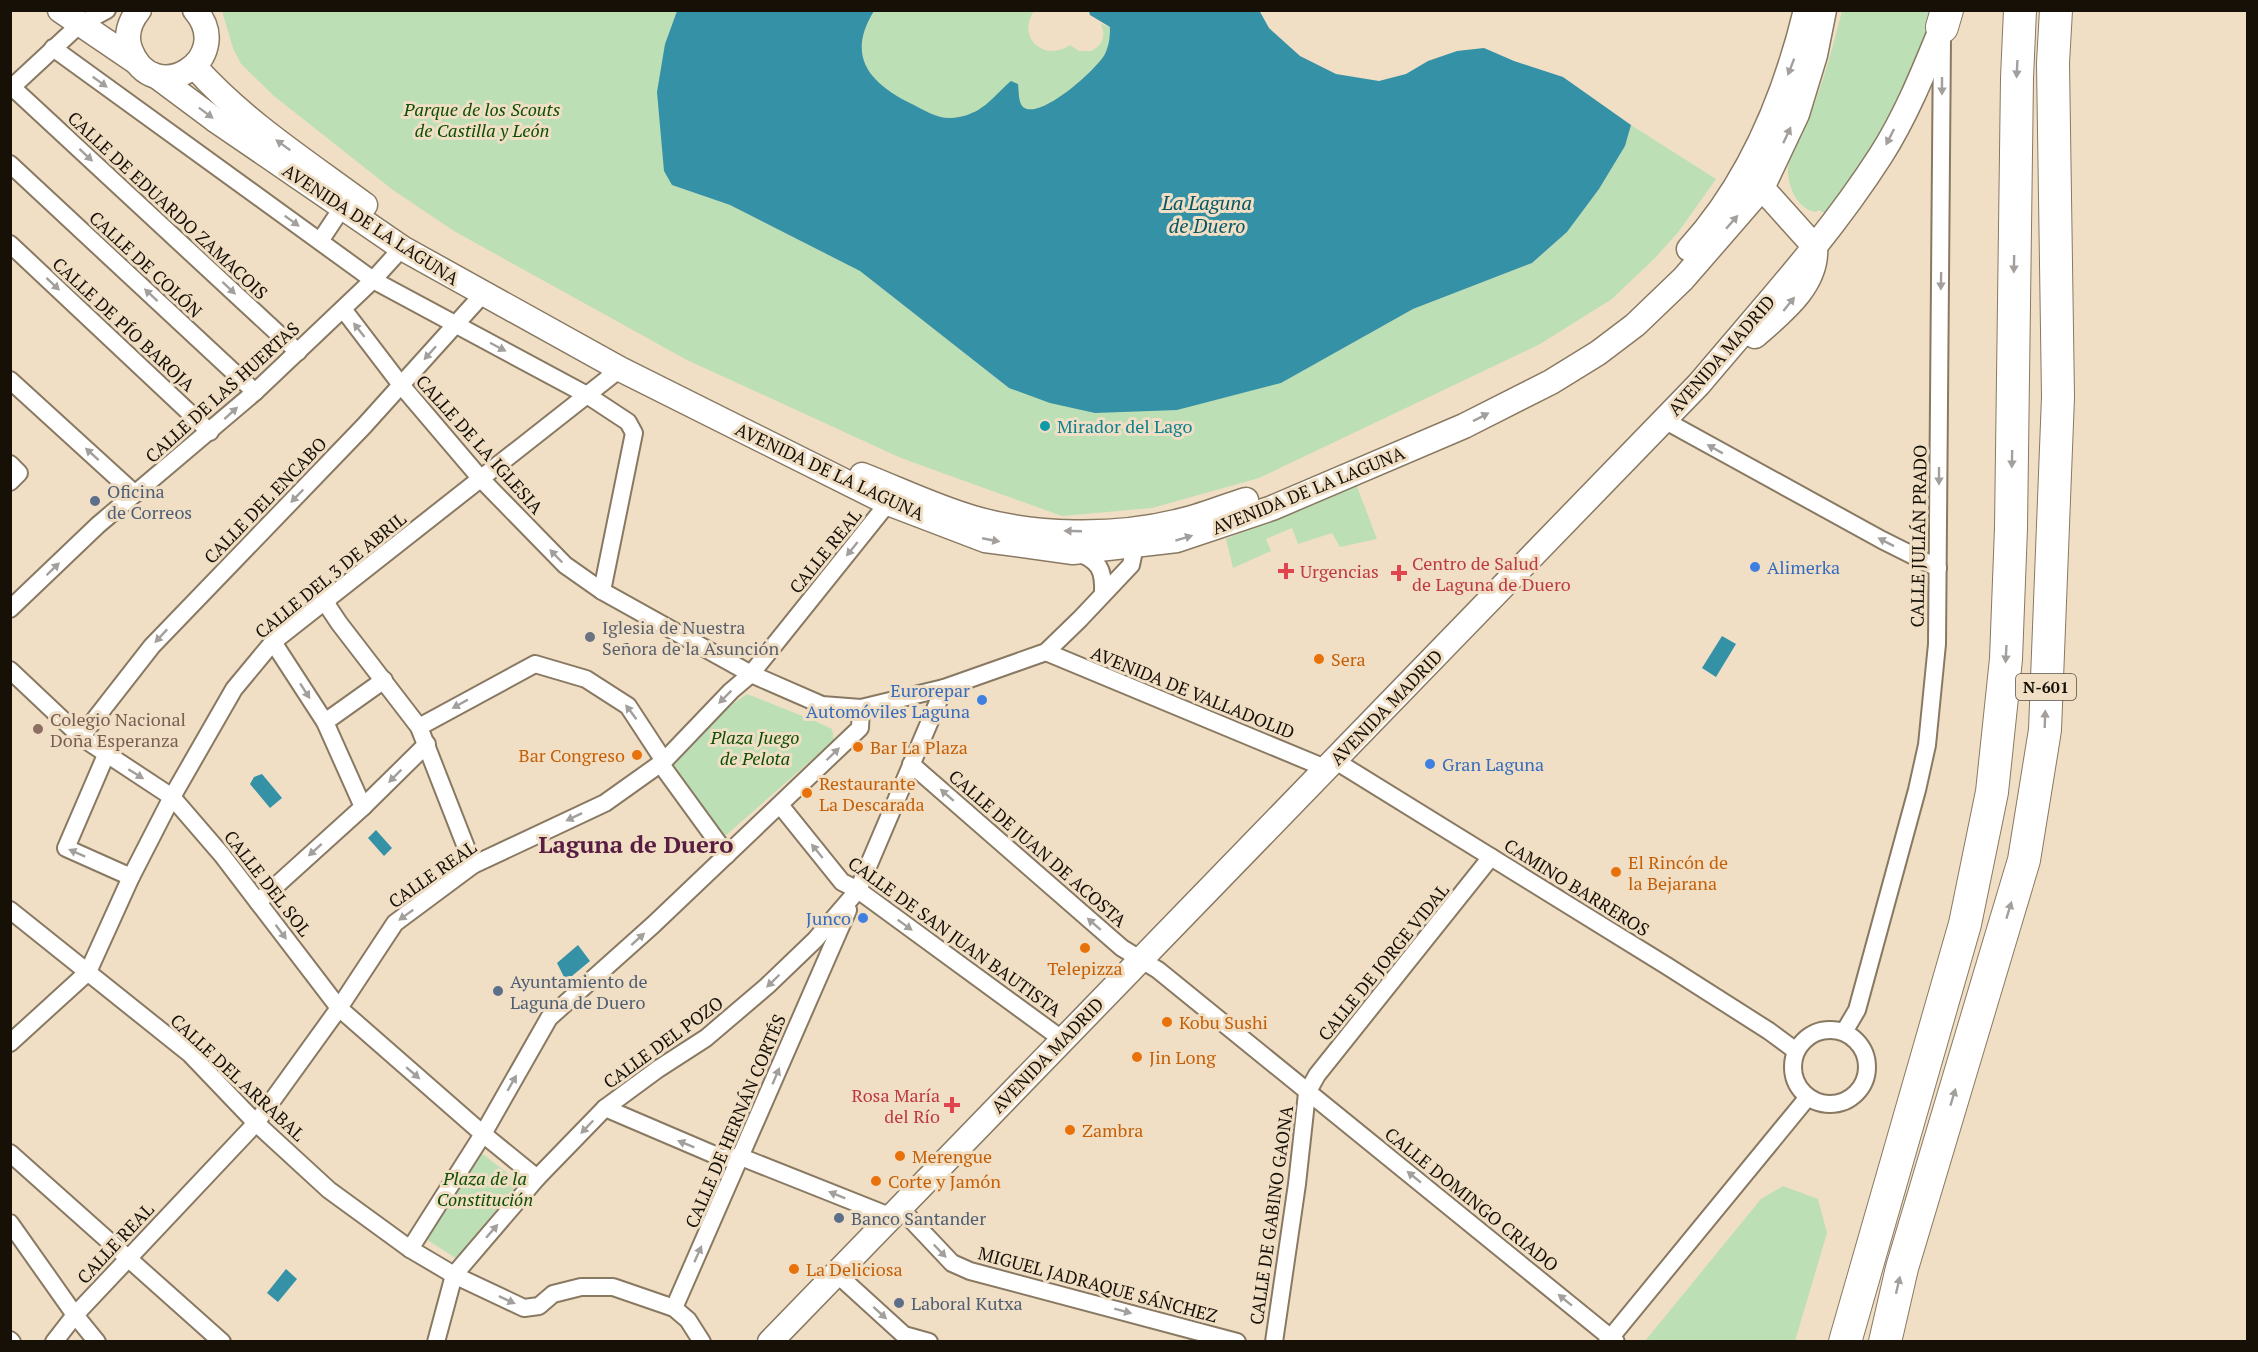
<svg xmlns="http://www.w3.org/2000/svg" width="2258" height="1352" font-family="'PT Serif',serif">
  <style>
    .green { fill: #bcdfb6 }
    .water { fill: #3591a5 }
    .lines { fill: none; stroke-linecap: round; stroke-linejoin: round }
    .street-casing { stroke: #897962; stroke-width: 20 }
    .secondary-casing { stroke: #897962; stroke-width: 27 }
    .highway-casing { stroke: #897962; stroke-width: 34 }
    .street { stroke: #fff; stroke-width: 16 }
    .secondary { stroke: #fff; stroke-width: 24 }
    .highway { stroke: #fff; stroke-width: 32 }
    .oneway { fill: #a29f9c }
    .culture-dot { fill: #0f9aa8; stroke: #f0dfc5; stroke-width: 2 }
    .service-dot { fill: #5c6f8a; stroke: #f0dfc5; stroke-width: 2 }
    .shop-dot { fill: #3f7fe0; stroke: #f0dfc5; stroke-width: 2 }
    .health-dot { fill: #e0444e; stroke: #f0dfc5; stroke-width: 2 }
    .worship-dot { fill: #6b7280; stroke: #f0dfc5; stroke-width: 2 }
    .food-dot { fill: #e8710a; stroke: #f0dfc5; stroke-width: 2 }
    .education-dot { fill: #8d6e63; stroke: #f0dfc5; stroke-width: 2 }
    .labels { text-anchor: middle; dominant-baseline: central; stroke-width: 6; stroke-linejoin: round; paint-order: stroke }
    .shield { fill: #f0dfc5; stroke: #574e40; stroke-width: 1.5 }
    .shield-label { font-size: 16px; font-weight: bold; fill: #161007 }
    .park-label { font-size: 18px; font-style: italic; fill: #0e4f03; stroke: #f0dfc5 }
    .street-label { font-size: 18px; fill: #161007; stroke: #f0dfc5 }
    .culture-label { font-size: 18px; fill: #0d838f; stroke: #f0dfc5; text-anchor: start }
    .service-label { font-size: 18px; fill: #4e5e75; stroke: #f0dfc5; text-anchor: start }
    .health-label { font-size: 18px; fill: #be3a42; stroke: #f0dfc5; text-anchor: start }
    .shop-label { font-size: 18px; fill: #366cbe; stroke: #f0dfc5; text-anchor: start }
    .worship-label { font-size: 18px; fill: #5b616d; stroke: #f0dfc5; text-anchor: start }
    .food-label { font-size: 18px; fill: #c56008; stroke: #f0dfc5; text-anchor: start }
    .education-label { font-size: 18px; fill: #785e54; stroke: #f0dfc5; text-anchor: start }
    .water-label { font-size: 20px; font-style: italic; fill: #075665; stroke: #f0dfc5 }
    .district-label { font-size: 24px; font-weight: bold; fill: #591d42; stroke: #f0dfc5 }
  </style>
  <rect width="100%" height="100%" fill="#f0dfc5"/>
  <!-- green -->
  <g class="green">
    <path d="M222,11H677L665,44L672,185L730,205L860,271L1009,388L1281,383L1413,309L1532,263L1567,232L1599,189L1625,146L1631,125L1716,179L1679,231L1656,257L1612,299L1540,344L1259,478L1152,508L1062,516L901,458L687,360L454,231L393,190L274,96L241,64L233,48Z"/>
    <path d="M874,11H1034C1016,37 1044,63 1070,45L1079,51H1091C1103,45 1106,36 1101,24L1110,27C1110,38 1109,45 1105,54C1097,69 1040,121 1023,107C1018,102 1019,91 1018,85C1014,85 1008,86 1004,88C999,90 995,97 992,101C984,109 970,115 959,117C940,121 928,112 912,104C869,83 846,56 874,11Z"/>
    <path d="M1842,11H1937C1930,29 1924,49 1915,67C1892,119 1860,169 1826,214L1819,210L1816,212C1798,210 1787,186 1788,169C1790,150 1804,131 1811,113C1824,80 1833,46 1842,11Z"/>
    <path d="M1356,484L1377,539L1340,547L1332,533L1298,544L1292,528L1266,539L1271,551L1233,568L1226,539Z"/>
    <path d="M747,694L815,721L832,729L834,740L724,837L672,765L730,706Z"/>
    <path d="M480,1152L519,1182L457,1259L426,1239Z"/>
    <path d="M1783,1186L1818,1199L1827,1233L1795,1341H1645L1761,1199Z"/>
  </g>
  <!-- water -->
  <g class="water">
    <path d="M677,11H874C846,56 869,83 912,104C928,112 940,121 959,117C985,112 993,96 1011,81L1018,84C1019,91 1018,102 1023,107C1040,121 1097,69 1105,54C1109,45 1110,38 1110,27L1090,15L1089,11L1259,10L1269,28L1300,56L1336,74L1379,81L1406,74L1428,61L1457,51L1484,48L1514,61L1563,77L1631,125L1625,146L1599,189L1567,232L1532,263L1413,309L1281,383L1177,410L1095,413L1050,403L1009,388L860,271L730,205L672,185L664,171L657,92L665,44Z"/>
    <path d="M1722,636L1736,644L1716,677L1702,668Z"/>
    <path d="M262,774L282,798L270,808L250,784L254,777Z"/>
    <path d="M376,830L392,848L384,856L368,838Z"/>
    <path d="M578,945L590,961L566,981L557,963Z"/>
    <path d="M286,1269L297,1279L278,1302L267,1293Z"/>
  </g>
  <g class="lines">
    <!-- street casing -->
    <g class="street-casing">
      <g id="street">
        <path d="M53,48L373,280L587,395L628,422L634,433L602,591"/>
        <path d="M12,87L298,352"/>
        <path d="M10,89L79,25L107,10"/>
        <path d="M10,164L255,392"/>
        <path d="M320,241L342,208"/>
        <path d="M10,244L210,432"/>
        <path d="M343,309L401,385L481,479L565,565L602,591L751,674L822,705L861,708L944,688L1046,652L1080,619L1131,565L1135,546L1133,537"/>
        <path d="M10,380L135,494"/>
        <path d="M1664,420L1882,540L1938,568"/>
        <path d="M10,464L19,473L10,482"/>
        <path d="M1077,552C1099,561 1104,569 1103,593"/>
        <path d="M326,600L329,608L339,623L419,727L473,865"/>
        <path d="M10,609L98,525L255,392L373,280L402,248"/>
        <path d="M1046,652L1325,768"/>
        <path d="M10,670L81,737L172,797L222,855L339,1008L483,1134L549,1018L653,925L860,728L861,708"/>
        <path d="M325,722L384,680"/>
        <path d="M419,727L535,664L586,679L628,706L664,761"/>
        <path d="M81,737L152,646L364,426L483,294"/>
        <path d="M106,755L66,848L131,877"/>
        <path d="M1334,760L1667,966L1769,1031L1796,1051"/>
        <path d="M660,763L727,855"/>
        <path d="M911,764L1122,948L1158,970L1616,1342"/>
        <path d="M780,805L842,882L858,890L1063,1040"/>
        <path d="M363,807L427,744"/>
        <path d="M258,902L363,807L325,722L273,642"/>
        <path d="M10,910L190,1054L256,1123L329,1190L410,1249L454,1275L524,1308L539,1306L553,1294L581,1287H613L674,1308L688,1320L702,1342"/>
        <circle cx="1830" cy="1067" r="37"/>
        <path d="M1844,1032L1857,1010L1917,790L1927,745L1937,644L1942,37"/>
        <path d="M10,1043L88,972L131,877L172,797L234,689L273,642L620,369"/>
        <path d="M605,1108L722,1158L741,1157L892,1217"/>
        <path d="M10,1153L222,1342"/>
        <path d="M537,1178L605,1108L658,1069L706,1038L767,986L815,940L858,890L944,688"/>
        <path d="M900,1208L952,1263L970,1271L1237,1342"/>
        <path d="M10,1223L75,1315L97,1342"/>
        <path d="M410,1249L483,1134L537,1178L454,1275L436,1342"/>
        <path d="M837,1274L904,1335L929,1342"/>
        <path d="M674,1308L848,910"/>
        <path d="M10,1340L12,1342"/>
        <path d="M54,1342L75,1315L256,1123L339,1008L395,923L473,865L605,803L664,761L731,691L751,674L888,503"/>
        <path d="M1274,1342L1297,1184L1307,1093L1317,1075L1491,857"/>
        <path d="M1607,1342L1808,1097"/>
      </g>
    </g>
    <!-- secondary casing -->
    <g class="secondary-casing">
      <g id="secondary">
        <path d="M60,10L135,61"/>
        <path d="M139,10C130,21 125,35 130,49C153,111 237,59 195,10"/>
        <path d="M195,67C243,121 307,162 365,205"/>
        <path d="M159,78L214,119L402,248L620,369L888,503L985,540L1073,552L1177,540L1272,508L1464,426L1551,382L1598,353L1635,325L1683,279L1762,188L1797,114L1815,55L1824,10"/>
        <path d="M1689,249C1750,182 1785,97 1806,10"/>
        <path d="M1755,336C1781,313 1818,285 1815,247L1762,188L1757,175"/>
        <path d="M862,475C898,489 935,507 973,518C1033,536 1114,537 1176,522C1200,517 1223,507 1246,500"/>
        <path d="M770,1342L1699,384C1761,310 1828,238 1881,155C1906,116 1924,71 1942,27"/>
      </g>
    </g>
    <!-- highway casing -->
    <g class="highway-casing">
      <g id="highway">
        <path d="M1942,27L1947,10"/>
        <path d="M1845,1342L1965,924L1992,792L2006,659L2011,528L2017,78L2020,10"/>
        <path d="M1885,1342L1902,1268L2024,860L2045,730L2058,397L2053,63L2056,10"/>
      </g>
    </g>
    <!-- street -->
    <use href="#street" class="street"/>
    <!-- secondary -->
    <use href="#secondary" class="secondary"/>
    <!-- highway -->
    <use href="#highway" class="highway"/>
  </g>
  <!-- one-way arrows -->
  <defs><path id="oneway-solid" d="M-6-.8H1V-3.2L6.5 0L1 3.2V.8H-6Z" transform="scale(1.5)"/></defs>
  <g class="oneway">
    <use href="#oneway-solid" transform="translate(1791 67) rotate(111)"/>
    <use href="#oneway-solid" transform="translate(2017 69) rotate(93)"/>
    <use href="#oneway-solid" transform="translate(100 82) rotate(36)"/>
    <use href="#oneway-solid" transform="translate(1942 86) rotate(90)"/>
    <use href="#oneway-solid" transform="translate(206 113) rotate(37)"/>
    <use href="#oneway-solid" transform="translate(1787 135) rotate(-65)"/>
    <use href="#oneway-solid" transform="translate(1890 137) rotate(117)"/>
    <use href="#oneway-solid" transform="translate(283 145) rotate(-144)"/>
    <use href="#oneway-solid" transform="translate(86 155) rotate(43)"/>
    <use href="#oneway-solid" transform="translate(292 221) rotate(36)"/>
    <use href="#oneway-solid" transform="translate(1732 222) rotate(-49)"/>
    <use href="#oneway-solid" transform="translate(2014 264) rotate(91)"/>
    <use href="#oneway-solid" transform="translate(1941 281) rotate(91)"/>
    <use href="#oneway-solid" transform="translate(53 284) rotate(43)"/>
    <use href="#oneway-solid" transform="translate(229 288) rotate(43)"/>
    <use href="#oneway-solid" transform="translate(151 295) rotate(-137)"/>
    <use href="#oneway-solid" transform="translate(1789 304) rotate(-51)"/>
    <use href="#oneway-solid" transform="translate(359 330) rotate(-128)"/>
    <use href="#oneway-solid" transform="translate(498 347) rotate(28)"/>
    <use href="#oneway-solid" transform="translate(430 353) rotate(132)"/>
    <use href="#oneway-solid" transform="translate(231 413) rotate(-42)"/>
    <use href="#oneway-solid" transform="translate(1481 417) rotate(-27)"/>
    <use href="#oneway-solid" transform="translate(1715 449) rotate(-151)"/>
    <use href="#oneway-solid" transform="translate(92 454) rotate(-138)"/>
    <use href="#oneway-solid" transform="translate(2012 459) rotate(91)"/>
    <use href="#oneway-solid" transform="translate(1939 476) rotate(90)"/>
    <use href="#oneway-solid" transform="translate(297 496) rotate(134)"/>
    <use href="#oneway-solid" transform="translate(1073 531) rotate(-178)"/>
    <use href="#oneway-solid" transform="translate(1184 538) rotate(-17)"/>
    <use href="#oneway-solid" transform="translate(991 540) rotate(11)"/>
    <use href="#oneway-solid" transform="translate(1886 542) rotate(-153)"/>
    <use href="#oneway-solid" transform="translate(852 549) rotate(129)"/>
    <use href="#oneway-solid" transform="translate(556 556) rotate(-134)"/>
    <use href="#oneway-solid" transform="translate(53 569) rotate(-44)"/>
    <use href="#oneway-solid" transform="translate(161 636) rotate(133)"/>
    <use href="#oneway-solid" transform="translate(2006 654) rotate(93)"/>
    <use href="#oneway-solid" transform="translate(305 691) rotate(57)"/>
    <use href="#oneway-solid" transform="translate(725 697) rotate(135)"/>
    <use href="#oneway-solid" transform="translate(460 704) rotate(151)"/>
    <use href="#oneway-solid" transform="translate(631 712) rotate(-127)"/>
    <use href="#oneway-solid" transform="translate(2045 719) rotate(-88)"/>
    <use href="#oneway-solid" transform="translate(833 754) rotate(-44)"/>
    <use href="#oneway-solid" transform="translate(136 774) rotate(32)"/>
    <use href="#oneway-solid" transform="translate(395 776) rotate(135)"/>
    <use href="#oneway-solid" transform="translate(947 795) rotate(-139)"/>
    <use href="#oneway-solid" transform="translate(574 817) rotate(154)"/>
    <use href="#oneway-solid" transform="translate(315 850) rotate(138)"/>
    <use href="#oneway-solid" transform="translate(817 851) rotate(-129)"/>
    <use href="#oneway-solid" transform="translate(77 853) rotate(-156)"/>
    <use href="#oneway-solid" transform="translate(2009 910) rotate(-73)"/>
    <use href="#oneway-solid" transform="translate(406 915) rotate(144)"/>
    <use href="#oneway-solid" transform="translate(1094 924) rotate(-139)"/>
    <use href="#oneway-solid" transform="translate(905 925) rotate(36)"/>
    <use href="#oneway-solid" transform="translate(281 932) rotate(53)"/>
    <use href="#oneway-solid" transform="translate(638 939) rotate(-42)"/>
    <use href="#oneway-solid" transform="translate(773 981) rotate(136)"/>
    <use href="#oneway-solid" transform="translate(413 1073) rotate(41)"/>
    <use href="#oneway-solid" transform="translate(776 1076) rotate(-67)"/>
    <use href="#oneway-solid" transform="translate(512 1083) rotate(-60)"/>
    <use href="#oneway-solid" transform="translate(1953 1097) rotate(-73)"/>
    <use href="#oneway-solid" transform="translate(587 1127) rotate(134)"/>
    <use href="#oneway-solid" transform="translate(686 1144) rotate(-158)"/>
    <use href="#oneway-solid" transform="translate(1414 1177) rotate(-141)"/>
    <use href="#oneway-solid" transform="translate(837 1195) rotate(-158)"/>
    <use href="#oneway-solid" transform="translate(492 1231) rotate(-49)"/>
    <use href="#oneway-solid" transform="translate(940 1251) rotate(46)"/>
    <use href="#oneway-solid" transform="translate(698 1254) rotate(-66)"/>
    <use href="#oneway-solid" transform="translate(1898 1285) rotate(-77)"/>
    <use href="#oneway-solid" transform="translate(507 1300) rotate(25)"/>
    <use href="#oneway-solid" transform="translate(1565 1300) rotate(-141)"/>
    <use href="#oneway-solid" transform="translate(1123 1311) rotate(15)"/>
    <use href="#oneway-solid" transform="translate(880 1313) rotate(42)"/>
  </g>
  <!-- markers -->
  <circle class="culture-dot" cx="1045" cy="426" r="6"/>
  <g class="service-dot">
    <circle cx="95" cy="501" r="6"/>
    <circle cx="498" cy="991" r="6"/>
    <circle cx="839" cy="1218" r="6"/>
    <circle cx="899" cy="1303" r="6"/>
  </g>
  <g class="shop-dot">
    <circle cx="1755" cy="567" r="6"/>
    <circle cx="982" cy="700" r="6"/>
    <circle cx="1430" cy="764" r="6"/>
    <circle cx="863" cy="918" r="6"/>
  </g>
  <g class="health-dot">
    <path d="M1283 562h6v6h6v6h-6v6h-6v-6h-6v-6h6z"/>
    <path d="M1396 564h6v6h6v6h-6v6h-6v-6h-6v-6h6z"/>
    <path d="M949 1096h6v6h6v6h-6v6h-6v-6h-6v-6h6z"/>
  </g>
  <circle class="worship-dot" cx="590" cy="637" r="6"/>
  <g class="food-dot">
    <circle cx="1319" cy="659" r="6"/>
    <circle cx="858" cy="747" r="6"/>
    <circle cx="637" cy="755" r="6"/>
    <circle cx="807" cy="793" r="6"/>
    <circle cx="1616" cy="872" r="6"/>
    <circle cx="1085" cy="948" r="6"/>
    <circle cx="1167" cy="1022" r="6"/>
    <circle cx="1137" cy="1057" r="6"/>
    <circle cx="1070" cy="1130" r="6"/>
    <circle cx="900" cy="1156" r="6"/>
    <circle cx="876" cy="1181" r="6"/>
    <circle cx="794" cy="1269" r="6"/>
  </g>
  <circle class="education-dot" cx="38" cy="729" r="6"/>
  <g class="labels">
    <!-- shield labels -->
    <rect class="shield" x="2016" y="674" width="60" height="26" rx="4.5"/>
    <g class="shield-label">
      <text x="2046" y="687">N-601</text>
    </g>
    <!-- park labels -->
    <g class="park-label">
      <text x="482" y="109">Parque de los Scouts<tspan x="482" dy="21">de Castilla y León</tspan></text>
      <text x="755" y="737">Plaza Juego<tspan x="755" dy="21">de Pelota</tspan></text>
      <text x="485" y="1178">Plaza de la<tspan x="485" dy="21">Constitución</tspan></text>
    </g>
    <!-- street labels -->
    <g class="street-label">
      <text transform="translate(168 205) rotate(43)">CALLE DE EDUARDO ZAMACOIS</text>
      <text transform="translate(371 224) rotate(33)">AVENIDA DE LA LAGUNA</text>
      <text transform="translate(146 264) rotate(43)">CALLE DE COLÓN</text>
      <text transform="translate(124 324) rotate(43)">CALLE DE PÍO BAROJA</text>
      <text transform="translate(1721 355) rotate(-49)">AVENIDA MADRID</text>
      <text transform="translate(222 392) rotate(-42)">CALLE DE LAS HUERTAS</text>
      <text transform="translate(480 444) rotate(48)">CALLE DE LA IGLESIA</text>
      <text transform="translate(830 471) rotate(25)">AVENIDA DE LA LAGUNA</text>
      <text transform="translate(1308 490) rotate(-22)">AVENIDA DE LA LAGUNA</text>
      <text transform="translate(265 500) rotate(-46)">CALLE DEL ENCABO</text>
      <text transform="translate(1918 536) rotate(-89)">CALLE JULIÁN PRADO</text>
      <text transform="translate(825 551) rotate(-51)">CALLE REAL</text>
      <text transform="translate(330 575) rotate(-39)">CALLE DEL 3 DE ABRIL</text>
      <text transform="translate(1193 692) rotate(22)">AVENIDA DE VALLADOLID</text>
      <text transform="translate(1386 707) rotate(-46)">AVENIDA MADRID</text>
      <text transform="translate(1038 848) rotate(41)">CALLE DE JUAN DE ACOSTA</text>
      <text transform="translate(432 874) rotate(-35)">CALLE REAL</text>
      <text transform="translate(268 883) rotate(52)">CALLE DEL SOL</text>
      <text transform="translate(1577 887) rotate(32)">CAMINO BARREROS</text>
      <text transform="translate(955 936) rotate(36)">CALLE DE SAN JUAN BAUTISTA</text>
      <text transform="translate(1383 962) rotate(-51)">CALLE DE JORGE VIDAL</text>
      <text transform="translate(663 1042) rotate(-36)">CALLE DEL POZO</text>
      <text transform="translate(1047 1055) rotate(-46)">AVENIDA MADRID</text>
      <text transform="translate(238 1077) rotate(43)">CALLE DEL ARRABAL</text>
      <text transform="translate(735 1121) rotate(-67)">CALLE DE HERNÁN CORTÉS</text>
      <text transform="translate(1472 1199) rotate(39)">CALLE DOMINGO CRIADO</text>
      <text transform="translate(1271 1215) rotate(-82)">CALLE DE GABINO GAONA</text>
      <text transform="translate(115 1243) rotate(-47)">CALLE REAL</text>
      <text transform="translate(1098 1284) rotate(15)">MIGUEL JADRAQUE SÁNCHEZ</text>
    </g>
    <!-- culture labels -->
    <g class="culture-label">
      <text x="1057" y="426">Mirador del Lago</text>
    </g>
    <!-- service labels -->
    <g class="service-label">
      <text x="107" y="491">Oficina<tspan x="107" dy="21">de Correos</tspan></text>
      <text x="510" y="981">Ayuntamiento de<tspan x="510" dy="21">Laguna de Duero</tspan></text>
      <text x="851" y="1218">Banco Santander</text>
      <text x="911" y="1303">Laboral Kutxa</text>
    </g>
    <!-- health labels -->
    <g class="health-label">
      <text x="1412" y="563">Centro de Salud<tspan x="1412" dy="21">de Laguna de Duero</tspan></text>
      <text x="1300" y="571">Urgencias</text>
      <text x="940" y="1095" text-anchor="end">Rosa María<tspan x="940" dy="21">del Río</tspan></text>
    </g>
    <!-- shop labels -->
    <g class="shop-label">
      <text x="1767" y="567">Alimerka</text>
      <text x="970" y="690" text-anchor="end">Eurorepar<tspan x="970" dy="21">Automóviles Laguna</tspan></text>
      <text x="1442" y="764">Gran Laguna</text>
      <text x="851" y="918" text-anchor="end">Junco</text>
    </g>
    <!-- worship labels -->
    <g class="worship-label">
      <text x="602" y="627">Iglesia de Nuestra<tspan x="602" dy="21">Señora de la Asunción</tspan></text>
    </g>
    <!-- food labels -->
    <g class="food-label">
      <text x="1331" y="659">Sera</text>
      <text x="870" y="747">Bar La Plaza</text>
      <text x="625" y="755" text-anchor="end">Bar Congreso</text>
      <text x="819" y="783">Restaurante<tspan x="819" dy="21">La Descarada</tspan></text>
      <text x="1628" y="862">El Rincón de<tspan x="1628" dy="21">la Bejarana</tspan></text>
      <text x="1085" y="968" text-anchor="middle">Telepizza</text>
      <text x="1179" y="1022">Kobu Sushi</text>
      <text x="1149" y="1057">Jin Long</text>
      <text x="1082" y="1130">Zambra</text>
      <text x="912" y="1156">Merengue</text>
      <text x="888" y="1181">Corte y Jamón</text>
      <text x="806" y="1269">La Deliciosa</text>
    </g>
    <!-- education labels -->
    <g class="education-label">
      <text x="50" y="719">Colegio Nacional<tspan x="50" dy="21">Doña Esperanza</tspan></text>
    </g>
    <!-- water labels -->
    <g class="water-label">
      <text x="1207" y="202">La Laguna<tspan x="1207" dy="23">de Duero</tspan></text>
    </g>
    <!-- district labels -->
    <g class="district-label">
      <text x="636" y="844">Laguna de Duero</text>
    </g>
  </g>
  <!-- border -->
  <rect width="2258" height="1352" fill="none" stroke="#161007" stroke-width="24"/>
</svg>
